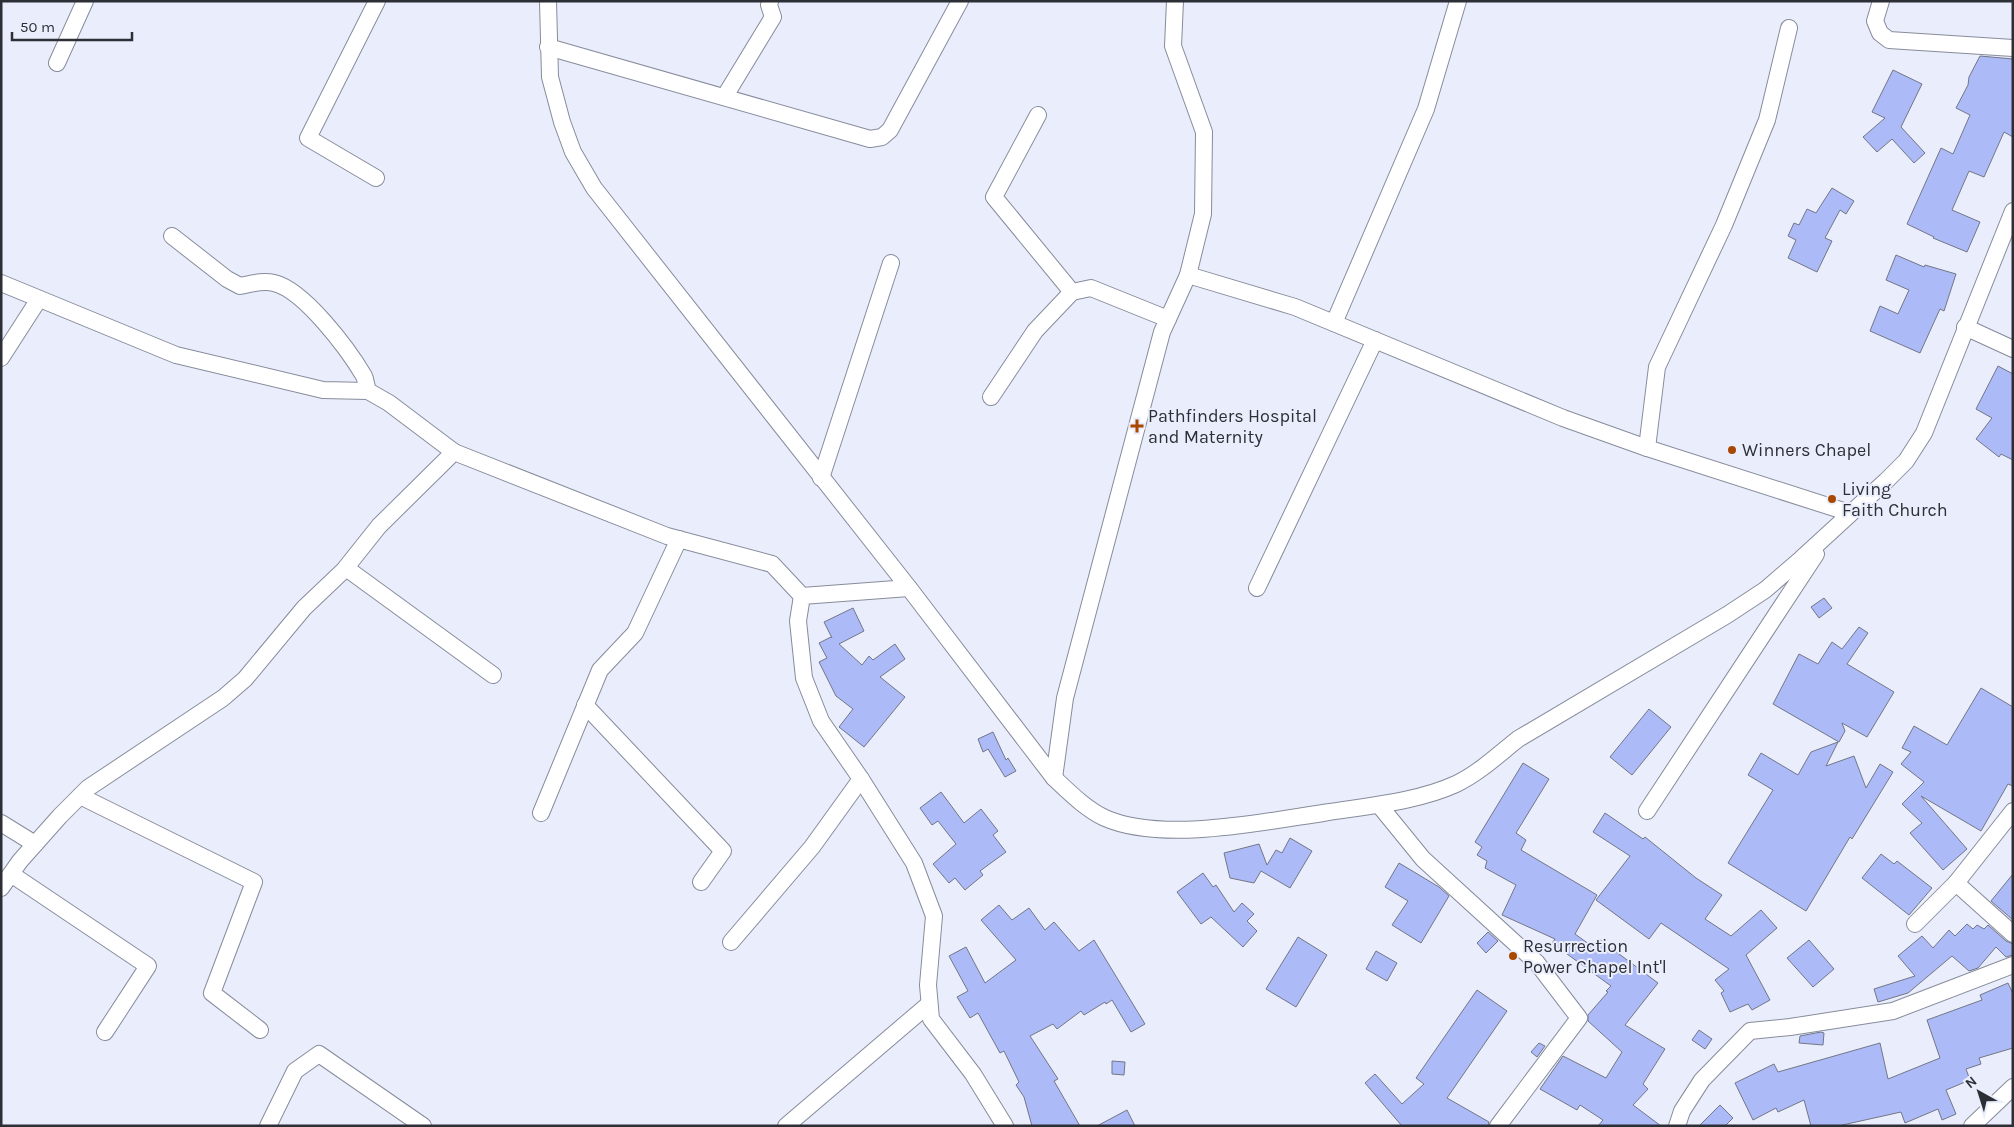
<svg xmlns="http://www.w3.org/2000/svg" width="2014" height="1127" font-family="Karla,sans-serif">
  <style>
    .building { fill: #acbbf8; stroke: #727686 }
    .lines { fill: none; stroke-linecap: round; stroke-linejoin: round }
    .minor-casing { stroke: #878c9c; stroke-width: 18 }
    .minor { stroke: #fff; stroke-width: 16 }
    .poi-dot { fill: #a94800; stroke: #eaeefc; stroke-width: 2 }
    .labels { text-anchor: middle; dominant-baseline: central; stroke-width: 4; stroke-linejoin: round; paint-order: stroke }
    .poi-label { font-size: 18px; fill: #2d2f36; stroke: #eaeefc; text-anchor: start }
  </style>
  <rect width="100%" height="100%" fill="#eaeefc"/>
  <!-- building -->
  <g class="building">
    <path d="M1980,56L2013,59V137L2004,132L1984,177L1969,171L1952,210L1980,222L1967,252L1933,238L1934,237L1907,224L1941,148L1953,154L1970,115L1956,108L1968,85L1969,77Z"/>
    <path d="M1893,70L1922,84L1901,127L1925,153L1914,163L1892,139L1877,152L1863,137L1885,118L1872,112Z"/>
    <path d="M1832,188L1854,201L1846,214L1840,210L1825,238L1832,241L1817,272L1788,258L1796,240L1788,236L1794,223L1799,225L1807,209L1816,213Z"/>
    <path d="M1896,255L1924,267L1925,265L1956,274L1944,311L1940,309L1920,353L1870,331L1880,306L1898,314L1909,290L1886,280Z"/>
    <path d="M1998,366L2013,374V460L2001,454L1999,457L1976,439L1992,418L1976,409Z"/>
    <path d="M1824,598L1832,608L1819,618L1811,607Z"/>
    <path d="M853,608L864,631L839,644L862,665L869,656L873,660L895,644L905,659L880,677L905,697L864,747L839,727L853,709L836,696L819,662L827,658L819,643L831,637L832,638L824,622Z"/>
    <path d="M1859,627L1868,633L1847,664L1894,692L1867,737L1842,723L1845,731L1839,742L1773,704L1799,654L1818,664L1832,642L1842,649Z"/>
    <path d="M1981,688L2013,707V786L2008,784L1981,831L1921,796L1967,849L1943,870L1910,833L1922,823L1902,804L1924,782L1901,764L1911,752L1902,748L1914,726L1947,745Z"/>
    <path d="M1649,709L1671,727L1632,775L1610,757Z"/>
    <path d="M993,732L1006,760L1008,758L1016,771L1005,777L988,749L983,752L978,739Z"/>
    <path d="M1838,742L1826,766L1854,756L1866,788L1880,764L1893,772L1852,839L1850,837L1806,911L1728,863L1773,790L1748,775L1761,753L1798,775L1811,752Z"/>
    <path d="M1523,763L1549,779L1516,833L1526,840L1521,850L1597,895L1575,934L1593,947L1599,939L1658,983L1625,1025L1665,1049L1643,1084L1648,1089L1633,1105L1661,1126H1598L1603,1120L1580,1105L1577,1110L1540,1089L1563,1056L1606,1078L1622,1052L1588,1021V1015L1608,992L1606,991L1611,986L1552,943L1555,939L1502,915L1516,885L1485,868L1487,861L1477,855L1482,847L1475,842Z"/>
    <path d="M941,792L964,823L981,809L998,831L993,835L1006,852L980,871L983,875L965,890L955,878L949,883L933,864L956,844L938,821L932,825L920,808Z"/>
    <path d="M1605,813L1643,839L1645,837L1696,878L1722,895L1705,919L1731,936L1761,910L1777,928L1746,955L1770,1000L1752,1010L1748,1004L1730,1012L1721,993L1724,991L1715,980L1729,969L1661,923L1649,939L1596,900L1630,856L1593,832Z"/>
    <path d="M1290,838L1312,851L1290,888L1261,871L1254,883L1230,878L1224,853L1259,844L1267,865L1276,850L1282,853Z"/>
    <path d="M1881,854L1894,864L1897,861L1932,888L1909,915L1862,878Z"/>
    <path d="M1399,863L1439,887L1449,896L1421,943L1392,925L1408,901L1385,887Z"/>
    <path d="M1203,873L1213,887L1216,885L1234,912L1242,903L1254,914L1247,921L1257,931L1243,947L1211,917L1201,924L1177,892Z"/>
    <path d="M2013,874V920L1991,901Z"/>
    <path d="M999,905L1012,920L1029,908L1045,930L1054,922L1079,951L1094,940L1145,1024L1131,1032L1112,1000L1106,1004L1105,1002L1084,1015L1081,1011L1057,1029L1053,1024L1030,1036L1058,1079L1054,1081L1080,1126H1032L1024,1097L1016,1085L1019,1082L1004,1051L1000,1053L978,1013L970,1018L957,997L968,991L949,956L966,947L985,983L1016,960L981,920Z"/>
    <path d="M1967,924L1973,929L1977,925L1984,929L1988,925L2006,941L2013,944V955L2006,957L1996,947L1978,968L1969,971L1952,956L1908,993L1878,1002L1874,989L1915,976L1898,956L1922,936L1933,948L1949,930L1955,936Z"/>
    <path d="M1488,932L1498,941L1486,953L1477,943Z"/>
    <path d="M1298,937L1327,955L1296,1007L1266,989Z"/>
    <path d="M1809,940L1834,969L1813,987L1787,958Z"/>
    <path d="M1376,951L1397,963L1387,981L1366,969Z"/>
    <path d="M2008,983L2013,994V1048L1979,1058L1981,1064L1966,1069L1970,1080L1946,1090L1956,1114L1942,1120L1938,1109L1905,1123L1901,1112L1838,1126H1811L1804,1100L1778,1112L1776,1108L1753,1120L1735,1083L1774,1064L1778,1072L1880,1043L1888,1079L1940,1058L1927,1020L1982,1000L1980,995Z"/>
    <path d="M1477,990L1507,1011L1447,1098L1489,1122L1488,1126H1402L1365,1083L1375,1074L1402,1104L1424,1084L1416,1078Z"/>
    <path d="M1699,1030L1712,1039L1705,1049L1692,1040Z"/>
    <path d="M1821,1032L1824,1033L1823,1045L1799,1043L1800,1036Z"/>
    <path d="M1539,1043L1545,1046L1537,1057L1531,1052Z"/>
    <path d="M1112,1061L1125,1062L1124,1075L1112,1074Z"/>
    <path d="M1720,1105L1733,1118L1725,1126H1699Z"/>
    <path d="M1127,1110L1135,1126H1097Z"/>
  </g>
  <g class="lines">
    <!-- minor casing -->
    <g class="minor-casing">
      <g id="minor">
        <path d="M548,1L550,77L562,122L573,152L594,188L909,588L1054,778C1070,793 1086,809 1105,818C1162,843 1263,822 1323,813C1366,806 1417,802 1456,784C1479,773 1498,755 1518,739L1727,615L1765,590L1801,559L1886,481L1906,461L1924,433L2013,211"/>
        <path d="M1881,1L1875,21L1880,33L1889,40L2013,48"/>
        <path d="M548,47L870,139L882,137L890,130L960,1"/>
        <path d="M57,63L85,1"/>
        <path d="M725,96L773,17L769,5L770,1"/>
        <path d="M1038,115L994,197L1072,292"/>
        <path d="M376,178L308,138L377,1"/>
        <path d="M172,236L227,279L240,286C251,284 262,280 274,283C304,290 348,349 364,376C366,380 366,386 368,391"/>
        <path d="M1188,275L1295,307L1563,418L1647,448L1850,513"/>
        <path d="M1,283L176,355L323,390L368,391L389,403L454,452"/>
        <path d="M1334,323L1426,109L1458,1"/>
        <path d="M1965,327L2013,349"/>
        <path d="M1,358L39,299"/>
        <path d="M991,397L1035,331L1072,292L1091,288L1168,319"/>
        <path d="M1647,448L1657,367L1724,225L1767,120L1789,28"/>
        <path d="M821,478L891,263"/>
        <path d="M346,568L493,675"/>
        <path d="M909,588L802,596L798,621L804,678L821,721L861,779L914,863L934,916L928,985L931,1019L973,1074L1005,1126"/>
        <path d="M1257,588L1375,340"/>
        <path d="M585,705L723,851L701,882"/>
        <path d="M1054,778L1065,698L1162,332L1188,275L1203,214L1204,132L1173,46L1175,1"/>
        <path d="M80,796L254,882L212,993L260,1030"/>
        <path d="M1379,805L1423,859L1537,963L1579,1018L1498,1126"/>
        <path d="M1647,811L1816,554"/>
        <path d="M541,813L600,670L635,633L679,539"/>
        <path d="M1,823L35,844"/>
        <path d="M11,874L148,966L105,1032"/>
        <path d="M1956,883L2013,934"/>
        <path d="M1,888L20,861L60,816L88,788L223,698L245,679L304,608L344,570L379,526L454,452L667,536L772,564L802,596"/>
        <path d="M1915,924L1956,883L2013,811"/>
        <path d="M731,942L812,847L861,779"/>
        <path d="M268,1126L295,1071L319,1054L423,1126"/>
        <path d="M786,1126L929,1004"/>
        <path d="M1677,1126L1682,1111L1702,1080L1750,1031L1790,1027L1893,1011L2013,965"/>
        <path d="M1972,1126L2013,1087"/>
      </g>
    </g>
    <!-- minor -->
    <use href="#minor" class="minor"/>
  </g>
  <!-- markers -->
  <g class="poi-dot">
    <path d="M1134.5 418.5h5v5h5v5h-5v5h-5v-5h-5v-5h5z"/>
    <circle cx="1732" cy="450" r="5"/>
    <circle cx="1832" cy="499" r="5"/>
    <circle cx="1513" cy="956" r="5"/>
  </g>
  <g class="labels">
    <!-- poi labels -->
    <g class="poi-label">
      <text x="1148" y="416">Pathfinders Hospital<tspan x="1148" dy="21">and Maternity</tspan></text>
      <text x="1742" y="450">Winners Chapel</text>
      <text x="1842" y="489">Living<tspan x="1842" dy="21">Faith Church</tspan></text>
      <text x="1523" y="946">Resurrection<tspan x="1523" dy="21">Power Chapel Int'l</tspan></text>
    </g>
  </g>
  <!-- border -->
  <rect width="2014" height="1127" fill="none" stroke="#2d2f36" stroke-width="5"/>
  <!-- north arrow -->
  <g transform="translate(1979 1092) rotate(321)" stroke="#eaeefc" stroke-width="4" paint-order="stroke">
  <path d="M0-4L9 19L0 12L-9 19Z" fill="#2d2f36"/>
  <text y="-8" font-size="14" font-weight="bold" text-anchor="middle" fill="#2d2f36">N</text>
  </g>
  <!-- scale -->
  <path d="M12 32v8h120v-8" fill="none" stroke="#2d2f36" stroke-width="2.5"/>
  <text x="20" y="32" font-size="15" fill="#2d2f36" stroke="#eaeefc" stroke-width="4" paint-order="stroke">50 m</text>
</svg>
